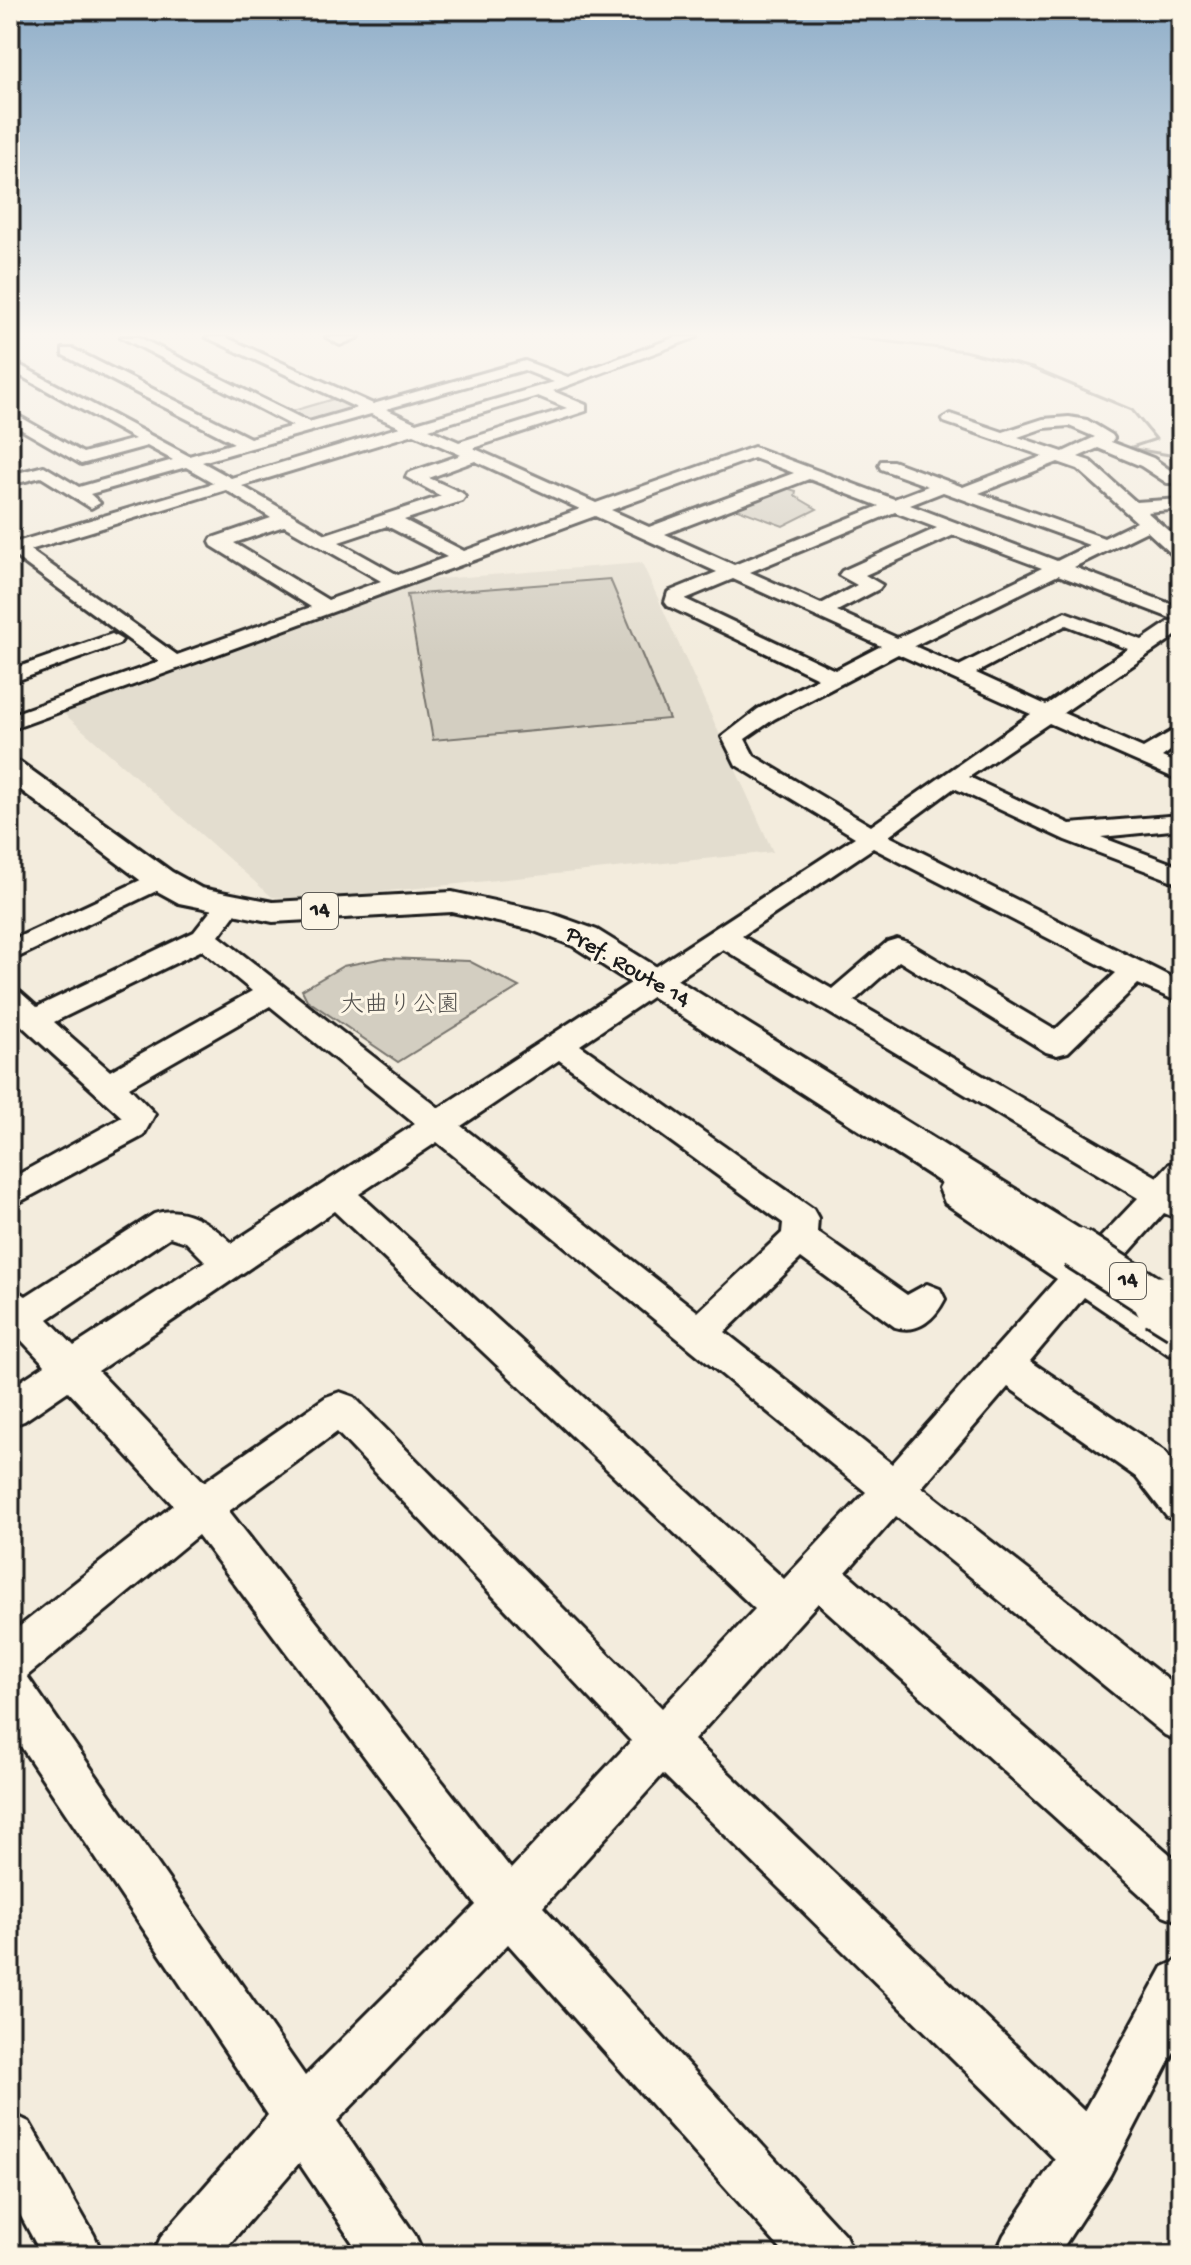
<svg xmlns="http://www.w3.org/2000/svg" width="1191" height="2265" font-family="'Gochi Hand','Klee One',sans-serif">
  <style>
    .built { fill: #e3ddcf }
    .green { fill: #d3cec1; stroke: #78756e; stroke-width: 2 }
    .lines { fill: none; stroke-linecap: round; stroke-linejoin: round }
    .stream { stroke: #716e68; stroke-width: 3 }
    .minor-casing { stroke: #1c1c1c; stroke-width: 6 }
    .major-casing { stroke: #1c1c1c; stroke-width: 6 }
    .minor { fill: #fcf5e5; fill-rule: evenodd }
    .major { fill: #fcf5e5; fill-rule: evenodd }
    .major-bridge-far1-casing { stroke: #1c1c1c; stroke-width: 46; stroke-linecap: butt }
    .major-bridge-casing { stroke: #1c1c1c; stroke-width: 57; stroke-linecap: butt }
    .major-bridge-far1 { stroke: #fcf5e5; stroke-width: 40 }
    .major-bridge { stroke: #fcf5e5; stroke-width: 51 }
    .labels { text-anchor: middle; dominant-baseline: central; stroke-width: 6; stroke-linejoin: round; paint-order: stroke }
    .shield { fill: #fcf5e5; stroke: #5f5d58; stroke-width: 2 }
    .shield-label { font-size: 22px; font-weight: bold; fill: #1c1c1c }
    .street-label { font-size: 24px; fill: #1c1c1c; stroke: #fcf5e5 }
    .park-label { font-size: 24px; fill: #53514e; stroke: #fcf5e5 }
  </style>
  <rect width="100%" height="100%" fill="#f3ecdd"/>
  <filter id="ink" filterUnits="userSpaceOnUse"><feTurbulence type="fractalNoise" baseFrequency=".0125" numOctaves="2"/><feDisplacementMap in="SourceGraphic" scale="16" xChannelSelector="R" yChannelSelector="G"/><feConvolveMatrix kernelMatrix="1 2 1 2 8 2 1 2 1" color-interpolation-filters="sRGB"/></filter>
  <g filter="url(#ink)">
    <!-- built -->
    <path class="built" d="M642,563L773,852L310,899L272,897L61,711L414,581Z"/>
    <!-- green -->
    <g class="green">
      <path d="M337,398L363,410L313,424L286,413Z"/>
      <path d="M783,487L796,491L795,496L817,509L783,526L732,507Z"/>
      <path d="M610,579L669,719L433,740L407,595Z"/>
      <path d="M384,958L469,961L519,987L398,1062L307,1000L302,990L343,966Z"/>
    </g>
    <g class="lines">
      <!-- stream -->
      <path class="stream" d="M849,337L964,351L1032,368L1132,410L1156,439L1129,448L1181,457"/>
      <!-- minor casing -->
      <g class="minor-casing">
        <g id="minor">
          <path d="M121,337H138L309,422L357,408L206,337H225L373,404L525,361L568,377L676,337H697L553,391L586,405V411L473,448L596,503L754,447L894,499L928,486L881,469L879,465L881,461H893L963,487L1043,456L944,422L942,419L950,414L1003,432L1043,419L1069,417L1087,420L1112,435L1114,438L1111,442L1153,458L1181,478L1179,483H1167L1141,466L1098,448L1078,457L1090,461L1136,502L1181,499V509L1147,512L1181,542V558L1174,556L1147,531L1074,567L1181,608V632L1063,713L1143,748L1181,726V743L1162,757L1181,765V781L1049,723L969,777L1070,824L1181,815V829L1101,837L1181,867V884L1065,840L954,788L889,836L1181,982V1003L1138,984L1068,1052L1057,1055L1046,1052L899,961L854,1001L1157,1177L1169,1164L1181,1161V1220L1164,1213L1124,1258L1112,1262L1100,1258L1095,1248L1100,1238L1138,1198L723,949L580,1045L813,1209L818,1218L817,1232L907,1295L927,1284L940,1289L945,1299C935,1319 918,1334 895,1327L801,1258L725,1332L892,1464L1057,1279L945,1203L939,1188L950,1167L962,1164L974,1167L978,1176L973,1188L1082,1259L1097,1262L1102,1272L1181,1324V1358L1168,1354L1084,1297L1030,1361L1164,1451L1181,1473V1523L1167,1517L1136,1477L1008,1387L922,1487L1181,1690V1742L1165,1735L896,1516L846,1572L1181,1864V1922L1163,1915L818,1603L694,1740L1084,2111L1163,1967L1181,1959V2038L1110,2175L1058,2255H995L1004,2235L1055,2159L663,1774L543,1907L845,2235L854,2255H786L508,1944L337,2121L415,2235L424,2255H361L299,2163L220,2255H153L162,2235L268,2115L10,1730V1634L173,1505L68,1391L24,1421L10,1426V1388L45,1365L10,1328V1288L26,1296L154,1214C184,1204 211,1224 232,1243L415,1124L270,1006L129,1087L155,1114L143,1136L10,1207V1179L122,1117L10,1015V989L20,992L37,1007L194,932L220,899L229,897L238,899L242,905L219,936L439,1108L855,837L736,765L722,737L758,709L818,678L668,606L665,602L668,592L717,572L595,516L10,730V715L159,662L13,555L10,556V544L214,483L186,467L90,494L100,503L91,508L41,477L10,485V475L44,466L79,487L173,460L147,446L81,464L10,423V411L83,453L135,439L10,370V360L189,456L234,443L63,355V349H73L250,438L293,426ZM524,370L554,382L416,423L386,409ZM538,396L567,408L459,442L429,429ZM371,414L400,427L231,478L202,462ZM1069,426L1095,437L1063,452L1018,437L1044,428ZM414,434L461,455L408,473L406,477L441,496L326,534L242,486ZM754,458L794,473L649,527L611,510ZM475,461L580,509L464,551L404,520L462,501L465,497L462,493L429,478ZM1058,462L1078,469L1137,522L1104,538L979,493ZM809,479L879,506L734,565L665,534ZM226,490L271,518L212,538L210,542L212,546L311,607L177,655L30,550ZM943,492L1089,545L1057,561L910,505ZM895,512L937,528L842,571L839,575L857,585L821,604L750,572ZM284,526L381,581L328,600L234,543ZM387,526L447,557L398,575L339,542ZM954,535L1042,568L897,638L837,611L879,589L882,585L865,575ZM1058,575L1173,619L1142,640L1065,612L959,666L914,646ZM733,579L881,646L835,670L685,599ZM1066,625L1128,649L1046,705L976,673ZM898,654L1031,714L871,826L754,756L745,739L774,719ZM873,848L1116,973L1055,1030L907,942L897,939L887,942L832,989L742,936ZM202,950L252,991L110,1071L54,1022ZM559,1060L783,1223L782,1233L698,1312L461,1126ZM437,1142L866,1492L784,1579L359,1194ZM334,1211L755,1609L662,1708L354,1397L340,1392L326,1397L204,1482L98,1371ZM170,1237L186,1242L205,1261L74,1346L48,1319ZM337,1432L631,1741L511,1869L229,1511ZM198,1535L476,1905L305,2076L27,1676Z"/>
          <path d="M326,337H359L340,345Z"/>
          <path d="M112,634L122,640L119,644L10,683V670Z"/>
          <path d="M160,871L169,873L173,879L169,885L10,961V941Z"/>
          <path d="M10,2113L29,2122L94,2235L103,2255H42L10,2196Z"/>
        </g>
      </g>
      <!-- major casing -->
      <g class="major-casing">
        <path id="major" d="M10,759L20,762L172,872L201,888L273,902L452,892L550,913L597,930L1091,1236L1098,1248L1091,1260L1076,1265L1061,1260L573,946L529,929L452,912L273,922L179,903L148,886L10,782Z"/>
      </g>
      <!-- minor -->
      <use href="#minor" class="minor"/>
      <!-- major -->
      <use href="#major" class="major"/>
      <!-- major-bridge-far1 casing -->
      <g class="major-bridge-far1-casing">
        <path id="major-bridge-far1" d="M1076,1248L1163,1304"/>
      </g>
      <!-- major-bridge casing -->
      <g class="major-bridge-casing">
        <path id="major-bridge" d="M1160,1302L1181,1315"/>
      </g>
      <!-- major-bridge-far1 -->
      <use href="#major-bridge-far1" class="major-bridge-far1"/>
      <!-- major-bridge -->
      <use href="#major-bridge" class="major-bridge"/>
    </g>
  </g>
  <!-- sky -->
  <linearGradient id="sky" x2="0" y2="1"><stop stop-color="#8faec9"/><stop offset="0.51" stop-color="#faf6f0"/><stop offset="1" stop-color="#faf6f0" stop-opacity="0"/></linearGradient>
  <rect width="1191" height="655" fill="url(#sky)"/>
  <g class="labels">
    <!-- shield labels -->
    <g class="shield">
      <rect x="302" y="893" width="36" height="36" rx="6"/>
      <rect x="1110" y="1263" width="36" height="36" rx="6"/>
    </g>
    <g class="shield-label">
      <text x="320" y="911">14</text>
      <text x="1128" y="1281">14</text>
    </g>
    <!-- street labels -->
    <g class="street-label">
      <text transform="translate(627 968) rotate(30)">Pref. Route 14</text>
    </g>
    <!-- park labels -->
    <g class="park-label">
      <text x="400" y="1006">大曲り公園</text>
    </g>
  </g>
  <!-- margin -->
  <rect width="1191" height="2265" fill="none" stroke="#fcf5e5" stroke-width="40"/>
  <rect x="20" y="20" width="1151" height="2225" fill="none" stroke="#1c1c1c" stroke-width="3" filter="url(#ink)"/>
</svg>
